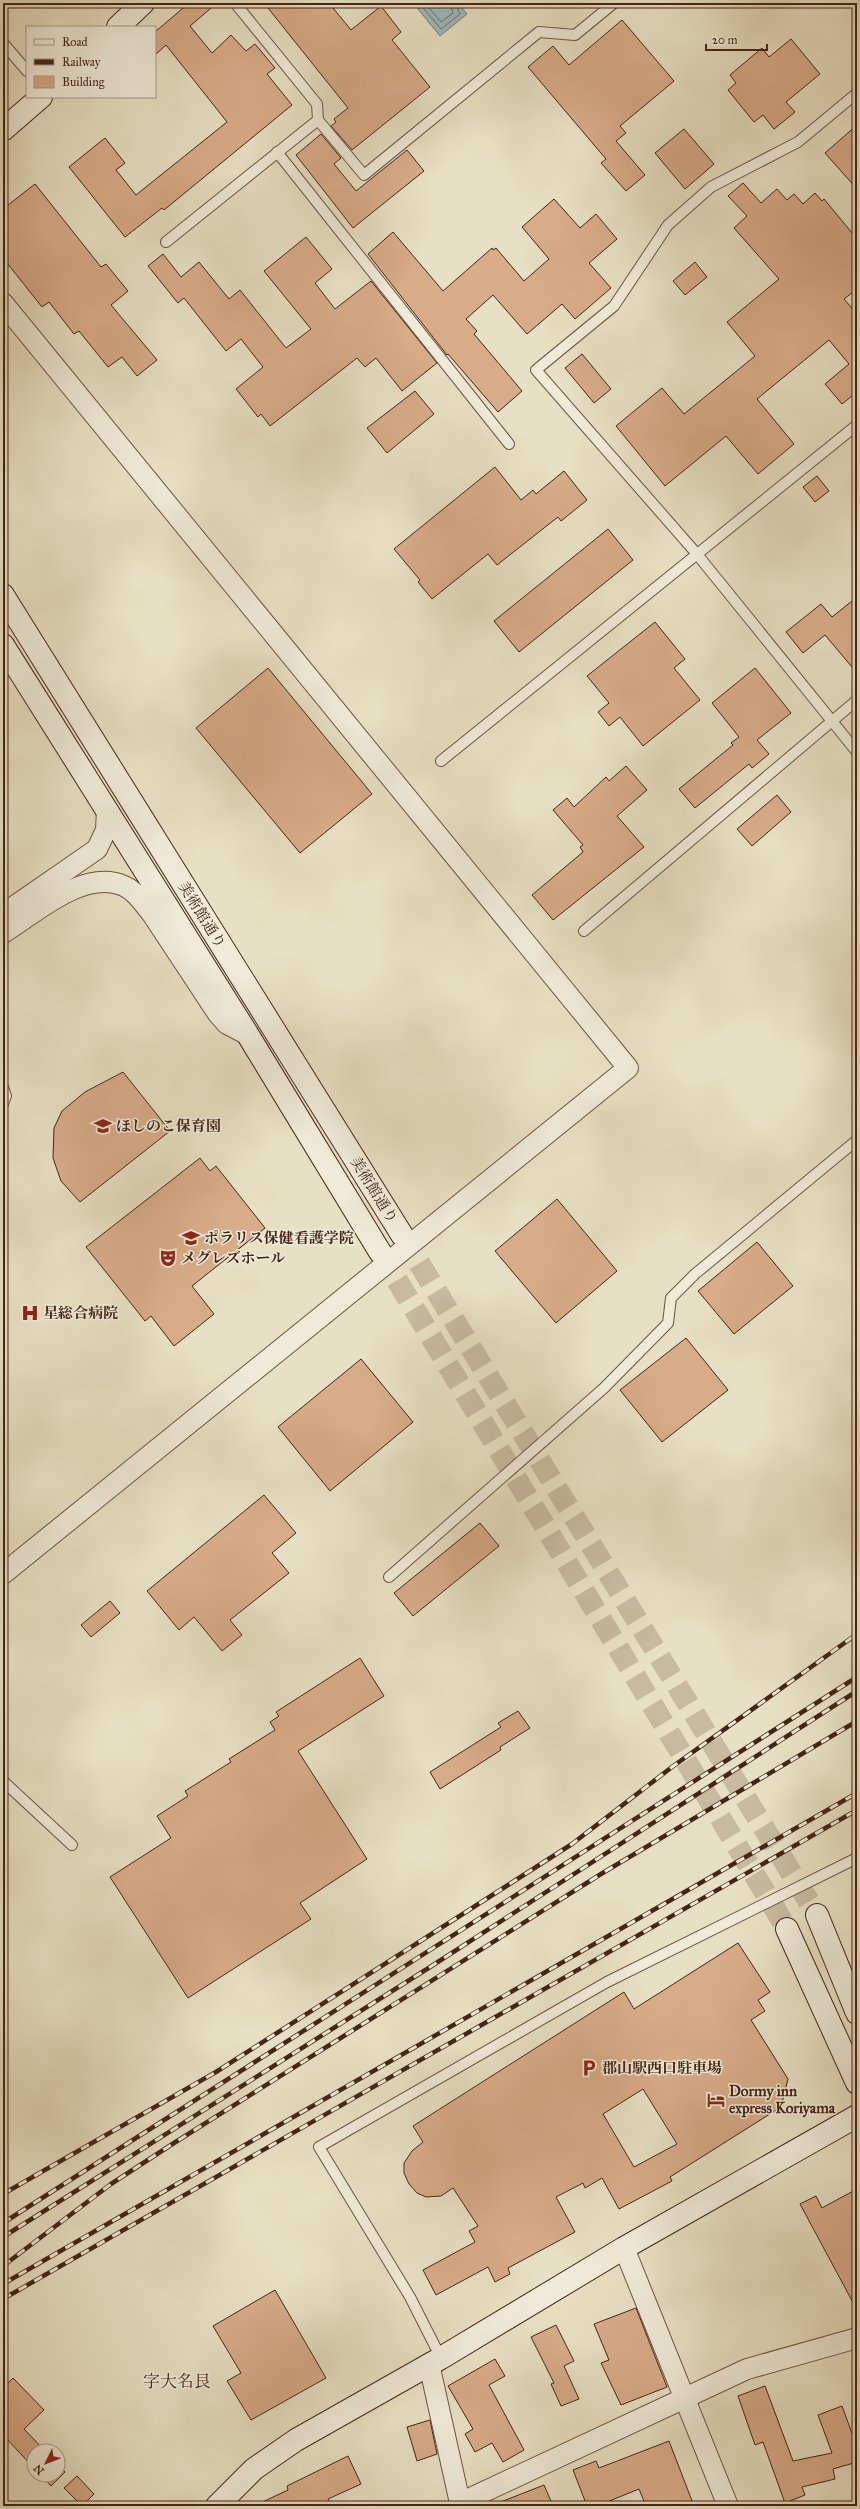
<svg xmlns="http://www.w3.org/2000/svg" width="860" height="2509" font-family="'IM FELL Great Primer','Noto Serif JP',serif">
  <style>
    .water { fill: #9cbabf; stroke: #797e7c }
    .lines { fill: none; stroke-linecap: round; stroke-linejoin: round }
    .shore { stroke: #706f6b; stroke-width: 1 }
    .building { fill: #d8ab89; stroke: #442417; fill-rule: evenodd }
    .secondary-tunnel { stroke: #c7baa1; stroke-width: 22; stroke-dasharray: 22 11; stroke-linecap: butt }
    .lane-casing { stroke: #6d5342; stroke-width: 12 }
    .street-casing { stroke: #6d5342; stroke-width: 22 }
    .secondary-casing { stroke: #442417; stroke-width: 24 }
    .lane { stroke: #f0ebd9; stroke-width: 10 }
    .street { stroke: #f0ebd9; stroke-width: 20 }
    .secondary { stroke: #f0ebd9; stroke-width: 22 }
    .rail-casing { stroke: #442417; stroke-width: 4.5 }
    .rail { stroke: #f0ebd9; stroke-width: 3; stroke-dasharray: 9; stroke-linecap: butt }
    .labels { text-anchor: middle; dominant-baseline: central; stroke-width: 3; stroke-linejoin: round; paint-order: stroke }
    .street-label { font-size: 15px; fill: #442417; stroke: #f0ebd9 }
    .poi-label { font-size: 15px; font-weight: bold; fill: #442417; stroke: #f0ebd9; text-anchor: start }
    .quarter-label { font-size: 17px; fill: #442417; stroke: #f0ebd9 }
  </style>
  <rect width="100%" height="100%" fill="#e8e0c4"/>
  <filter id="stains"><feTurbulence type="fractalNoise" baseFrequency=".005" numOctaves="4"/><feColorMatrix values="0 0 0 0 .2 0 0 0 0 .09 0 0 0 0 .02 0 0 0 .5 -.17"/></filter>
  <radialGradient id="worn" r=".72"><stop offset=".6" stop-color="#630" stop-opacity="0"/><stop offset="1" stop-color="#630" stop-opacity=".3"/></radialGradient>
  <!-- water -->
  <path class="water" d="M413,3H458L467,14L440,36Z"/>
  <g class="lines">
    <!-- shore -->
    <g class="shore">
      <path d="M419,3L441,29L460,14L455,3"/>
      <path d="M425,3L441,22L453,13L450,3"/>
    </g>
  </g>
  <!-- building -->
  <g class="building">
    <path d="M189,3H217L190,26L212,53L231,35L246,51L255,44L275,68L267,74L292,105L164,210L162,208L125,237L69,167L105,138L125,163L116,170L136,195L227,122L166,45L155,55V32Z"/>
    <path d="M264,3H329L351,30L381,6L401,32L392,40L430,87L352,150L331,126L336,122L334,119L348,108Z"/>
    <path d="M622,20L674,81L620,126L626,133L616,141L645,175L626,191L601,163L606,159L528,67L553,46L569,65Z"/>
    <path d="M791,39L820,74L786,102L795,112L774,129L763,115L754,122L728,90L736,83L730,75L762,48L769,57Z"/>
    <path d="M857,125V189L825,153Z"/>
    <path d="M684,129L714,164L685,189L655,153Z"/>
    <path d="M321,134L341,158L334,164L356,191L407,150L424,171L353,228L296,155Z"/>
    <path d="M743,183L761,203L777,189L787,200L794,194L803,204L815,193L822,201L824,199L857,239V289L844,299L857,314V392L842,404L825,384L849,364L829,340L757,399L794,444L758,474L726,436L665,486L616,426L662,388L684,414L755,356L727,322L779,279L734,228L747,216L728,196Z"/>
    <path d="M35,184L101,267L106,264L128,291L111,305L157,360L137,376L122,357L108,367L79,331L74,334L49,302L42,307L3,258V209Z"/>
    <path d="M554,199L580,228L596,214L617,239L589,263L611,288L575,319L562,304L527,334L493,295L466,319L477,331L474,334L522,391L498,412L448,354L447,355L368,254L393,232L443,291L492,248L493,250L496,248L524,281L549,259L522,227Z"/>
    <path d="M306,237L332,269L315,283L335,309L371,281L437,363L402,391L376,358L365,367L357,358L270,426L261,414L258,417L236,389L263,367L241,339L226,351L184,298L178,303L148,266L163,254L181,277L199,262L229,299L240,290L286,348L311,329L264,271Z"/>
    <path d="M695,262L707,277L685,295L673,281Z"/>
    <path d="M582,354L611,389L594,403L565,368Z"/>
    <path d="M415,391L434,414L387,453L367,428Z"/>
    <path d="M495,467L521,500L533,490L536,494L564,471L587,500L561,521L558,517L497,565L488,554L432,599L418,582L420,580L394,549Z"/>
    <path d="M817,476L829,491L815,502L803,487Z"/>
    <path d="M608,529L633,560L519,652L494,621Z"/>
    <path d="M857,597V673L825,635L803,653L786,632L821,604L832,617Z"/>
    <path d="M655,622L685,659L674,668L700,700L643,746L620,717L609,726L598,712L609,703L587,676Z"/>
    <path d="M268,668L372,794L300,853L196,728Z"/>
    <path d="M755,668L791,713L757,740L769,754L752,768L749,764L695,808L679,789L733,745L731,743L739,737L712,703Z"/>
    <path d="M626,766L647,790L617,816L644,847L553,920L532,895L583,852L580,847L583,845L553,810L567,798L574,807L606,777L609,781Z"/>
    <path d="M777,795L791,812L752,846L737,829Z"/>
    <path d="M123,1072L170,1131L80,1202L61,1181L53,1158L54,1128L62,1111L85,1092Z"/>
    <path d="M200,1158L210,1171L216,1166L265,1228L192,1286L214,1314L174,1346L151,1316L145,1321L86,1247Z"/>
    <path d="M557,1199L617,1271L556,1323L495,1251Z"/>
    <path d="M757,1242L793,1286L734,1334L698,1291Z"/>
    <path d="M686,1338L728,1390L662,1442L620,1390Z"/>
    <path d="M361,1359L413,1422L330,1491L278,1427Z"/>
    <path d="M264,1495L296,1533L272,1553L289,1573L230,1620L242,1635L222,1651L194,1617L179,1630L147,1591Z"/>
    <path d="M480,1523L499,1546L413,1616L394,1593Z"/>
    <path d="M110,1601L120,1613L91,1637L81,1625Z"/>
    <path d="M360,1658L384,1696L298,1751L367,1859L300,1903L311,1919L188,1998L110,1877L171,1838L157,1816L188,1796L185,1791L231,1762L229,1759L275,1730L270,1722L279,1716L276,1712Z"/>
    <path d="M518,1711L530,1728L500,1747L501,1750L440,1789L430,1772L501,1727L498,1723Z"/>
    <path d="M738,1943L770,1992L758,2000L765,2011L751,2020L788,2079L781,2107L670,2177L672,2181L619,2209L602,2178L585,2188L583,2183L556,2197L575,2232L508,2268L510,2274L495,2282L488,2267L436,2295L423,2270L475,2242L469,2231L478,2226L453,2188L441,2196L426,2197L417,2193L409,2184L404,2173V2163L412,2151L423,2142L413,2126L624,1992L634,2009ZM643,2089L677,2144L634,2167L603,2114Z"/>
    <path d="M857,2189V2310L800,2204L816,2196L822,2208Z"/>
    <path d="M275,2290L326,2378L251,2420L227,2381L241,2373L213,2326Z"/>
    <path d="M636,2308L667,2387L621,2405L601,2363L609,2360L594,2324Z"/>
    <path d="M556,2325L574,2361L564,2366L579,2399L561,2406L551,2384L554,2383L531,2337Z"/>
    <path d="M495,2359L505,2376L489,2385L524,2450L503,2462L492,2443L475,2452L465,2434L473,2429L448,2386Z"/>
    <path d="M13,2378L44,2410L24,2429L45,2451H34V2468L3,2435V2388Z"/>
    <path d="M765,2386L793,2461L832,2453L818,2415L842,2406L857,2447V2462L833,2469L835,2479L802,2487L805,2495L785,2503L763,2442L755,2445L738,2396Z"/>
    <path d="M430,2420L437,2454L417,2461L407,2427Z"/>
    <path d="M669,2441L694,2506H646L639,2489L597,2506H587L573,2470L596,2461L599,2468Z"/>
    <path d="M348,2456L361,2484L328,2499L332,2506H254L288,2490L287,2486Z"/>
    <path d="M58,2464L65,2472L51,2486L41,2475H58Z"/>
    <path d="M77,2476L94,2494L82,2506L64,2488Z"/>
    <path d="M544,2485L553,2506H493V2505Z"/>
  </g>
  <g class="lines">
    <!-- secondary-tunnel -->
    <g class="secondary-tunnel">
      <path d="M402,1235L817,1915"/>
      <path d="M380,1252L787,1929"/>
    </g>
    <!-- lane casing -->
    <g class="lane-casing">
      <g id="lane">
        <path d="M235,3L317,104L318,120"/>
        <path d="M3,43L27,71"/>
        <path d="M857,93L798,142L711,187L668,225L614,306L536,370L696,553L857,752"/>
        <path d="M277,152L509,444"/>
        <path d="M166,242L318,120L364,175L539,32L575,35L614,3"/>
        <path d="M441,761L857,425"/>
        <path d="M584,931L857,700"/>
        <path d="M3,1087L6,1096L3,1104"/>
        <path d="M389,1577L604,1388L668,1323L671,1298L695,1274L857,1140"/>
        <path d="M3,1781L72,1845"/>
        <path d="M441,2358L410,2297L319,2147L607,1982L857,1858"/>
      </g>
    </g>
    <!-- street casing -->
    <g class="street-casing">
      <g id="street">
        <path d="M3,303L628,1068L3,1574"/>
        <path d="M3,914L97,849L106,830L107,809"/>
        <path d="M3,933C36,913 84,868 124,886C136,891 144,904 152,914L218,1014L227,1024L248,1035"/>
        <path d="M624,2248L728,2506"/>
        <path d="M429,2364L460,2503L747,2369L857,2338"/>
      </g>
    </g>
    <!-- secondary casing -->
    <g class="secondary-casing">
      <g id="secondary">
        <path d="M118,27L143,3"/>
        <path d="M3,130L41,97"/>
        <path d="M3,595L402,1235"/>
        <path d="M3,645L248,1035L380,1252"/>
        <path d="M817,1915L857,2013"/>
        <path d="M787,1929L857,2083"/>
        <path d="M217,2506L254,2469L296,2440L441,2358L624,2248L857,2116"/>
      </g>
    </g>
    <!-- lane -->
    <use href="#lane" class="lane"/>
    <!-- street -->
    <use href="#street" class="street"/>
    <!-- secondary -->
    <use href="#secondary" class="secondary"/>
    <!-- rail casing -->
    <g class="rail-casing">
      <g id="rail">
        <path d="M3,2194L216,2072L572,1844L672,1767L857,1634"/>
        <path d="M3,2223L857,1677"/>
        <path d="M3,2237L427,1969L857,1691"/>
        <path d="M3,2266L111,2184L174,2143L601,1874L857,1721"/>
        <path d="M3,2284L857,1793"/>
        <path d="M3,2299L857,1810"/>
      </g>
    </g>
    <!-- rail -->
    <use href="#rail" class="rail"/>
  </g>
  <!-- icons -->
  <defs>
    <g id="school-bare" transform="scale(1.38)"><path d="M0-5L7-2L0 1L-7-2ZM-4 1L0 2.5L4 1V4Q0 6-4 4Z" fill="#8f2418" stroke="#f0ebd9" stroke-width="2.5" paint-order="stroke"/></g>
    <g id="theatre-bare" transform="scale(1.38)"><path d="M-5-5.5Q0-4 5-5.5V0Q5 5 0 6Q-5 5-5 0ZM-3.3-2.5H-1v1.5H-3.3ZM1-2.5H3.3v1.5H1ZM-2.8 1Q0 5.5 2.8 1Z" fill="#8f2418" stroke="#f0ebd9" stroke-width="2.5" paint-order="stroke"/></g>
    <g id="hospital-bare" transform="scale(1.38)"><path d="M-5-5h3v3.5h4V-5h3V5h-3V1.5h-4V5h-3Z" fill="#8f2418" stroke="#f0ebd9" stroke-width="2.5" paint-order="stroke"/></g>
    <g id="parking-bare" transform="scale(1.38)"><path d="M-3.5-5.5H1a3.5 3.5 0 0 1 0 7H-1V5.5H-3.5ZM-1-3.4V-.6H.8a1.4 1.4 0 0 0 0-2.8Z" fill="#8f2418" stroke="#f0ebd9" stroke-width="2.5" paint-order="stroke"/></g>
    <g id="hotel-bare" transform="scale(1.38)"><path d="M-6-4.5h1.5V1H6V5H4.5V3h-9V5H-6ZM-4 0a1.8 1.8 0 1 1 3.6 0ZM.5 0V-2.5h3Q6-2.5 6 0Z" fill="#8f2418" stroke="#f0ebd9" stroke-width="2.5" paint-order="stroke"/></g>
  </defs>
  <g fill-rule="evenodd">
    <use href="#school-bare" x="103" y="1126"/>
    <use href="#school-bare" x="191" y="1238"/>
    <use href="#theatre-bare" x="168" y="1258"/>
    <use href="#hospital-bare" x="30" y="1313"/>
    <use href="#parking-bare" x="589" y="2068"/>
    <use href="#hotel-bare" x="716" y="2100"/>
  </g>
  <g class="labels">
    <!-- street labels -->
    <g class="street-label">
      <text transform="translate(202 915) rotate(58)">美術館通り</text>
      <text transform="translate(374 1190) rotate(58)">美術館通り</text>
    </g>
    <!-- poi labels -->
    <g class="poi-label">
      <text x="116" y="1126">ほしのこ保育園</text>
      <text x="204" y="1238">ポラリス保健看護学院</text>
      <text x="181" y="1258">メグレズホール</text>
      <text x="43" y="1313">星総合病院</text>
      <text x="602" y="2068">郡山駅西口駐車場</text>
      <text x="729" y="2091">Dormy inn<tspan x="729" dy="17">express Koriyama</tspan></text>
    </g>
    <!-- quarter labels -->
    <g class="quarter-label">
      <text x="177" y="2381">字大名艮</text>
    </g>
  </g>
  <!-- margin -->
  <rect width="860" height="2509" fill="none" stroke="#e8e0c4" stroke-width="16"/>
  <rect x="4" y="4" width="852" height="2501" fill="none" stroke="#442417" stroke-width="2"/>
  <rect x="8" y="8" width="844" height="2493" fill="none" stroke="#442417"/>
  <!-- legend -->
  <rect x="26" y="26" width="130" height="72" fill="#f0ebd9" stroke="#ab9b8b"/>
  <rect x="34" y="39" width="20" height="6" fill="#f0ebd9" stroke="#ab9b8b"/>
  <text x="62" y="46" font-size="12" fill="#442417">Road</text>
  <rect x="34" y="59" width="20" height="6" fill="#442417" stroke="#ab9b8b"/>
  <text x="62" y="66" font-size="12" fill="#442417">Railway</text>
  <rect x="34" y="76" width="20" height="12" fill="#d8ab89" stroke="#ab9b8b"/>
  <text x="62" y="86" font-size="12" fill="#442417">Building</text>
  <!-- north arrow -->
  <g transform="translate(46 2463) rotate(227)"><circle r="19" fill="#f0ebd9" stroke="#ab9b8b"/>
  <path d="M0-3L7 15L0 10L-7 15Z" fill="#8f2418"/>
  <text y="-6" font-size="11" font-weight="bold" text-anchor="middle" fill="#442417">N</text>
  </g>
  <!-- scale -->
  <path d="M706 44v6h61v-6" fill="none" stroke="#442417" stroke-width="2"/>
  <text x="712" y="44" font-size="12" fill="#442417" stroke="#f0ebd9" stroke-width="3" paint-order="stroke">20 m</text>
  <rect width="100%" height="100%" filter="url(#stains)"/>
  <rect width="100%" height="100%" fill="url(#worn)"/>
</svg>
